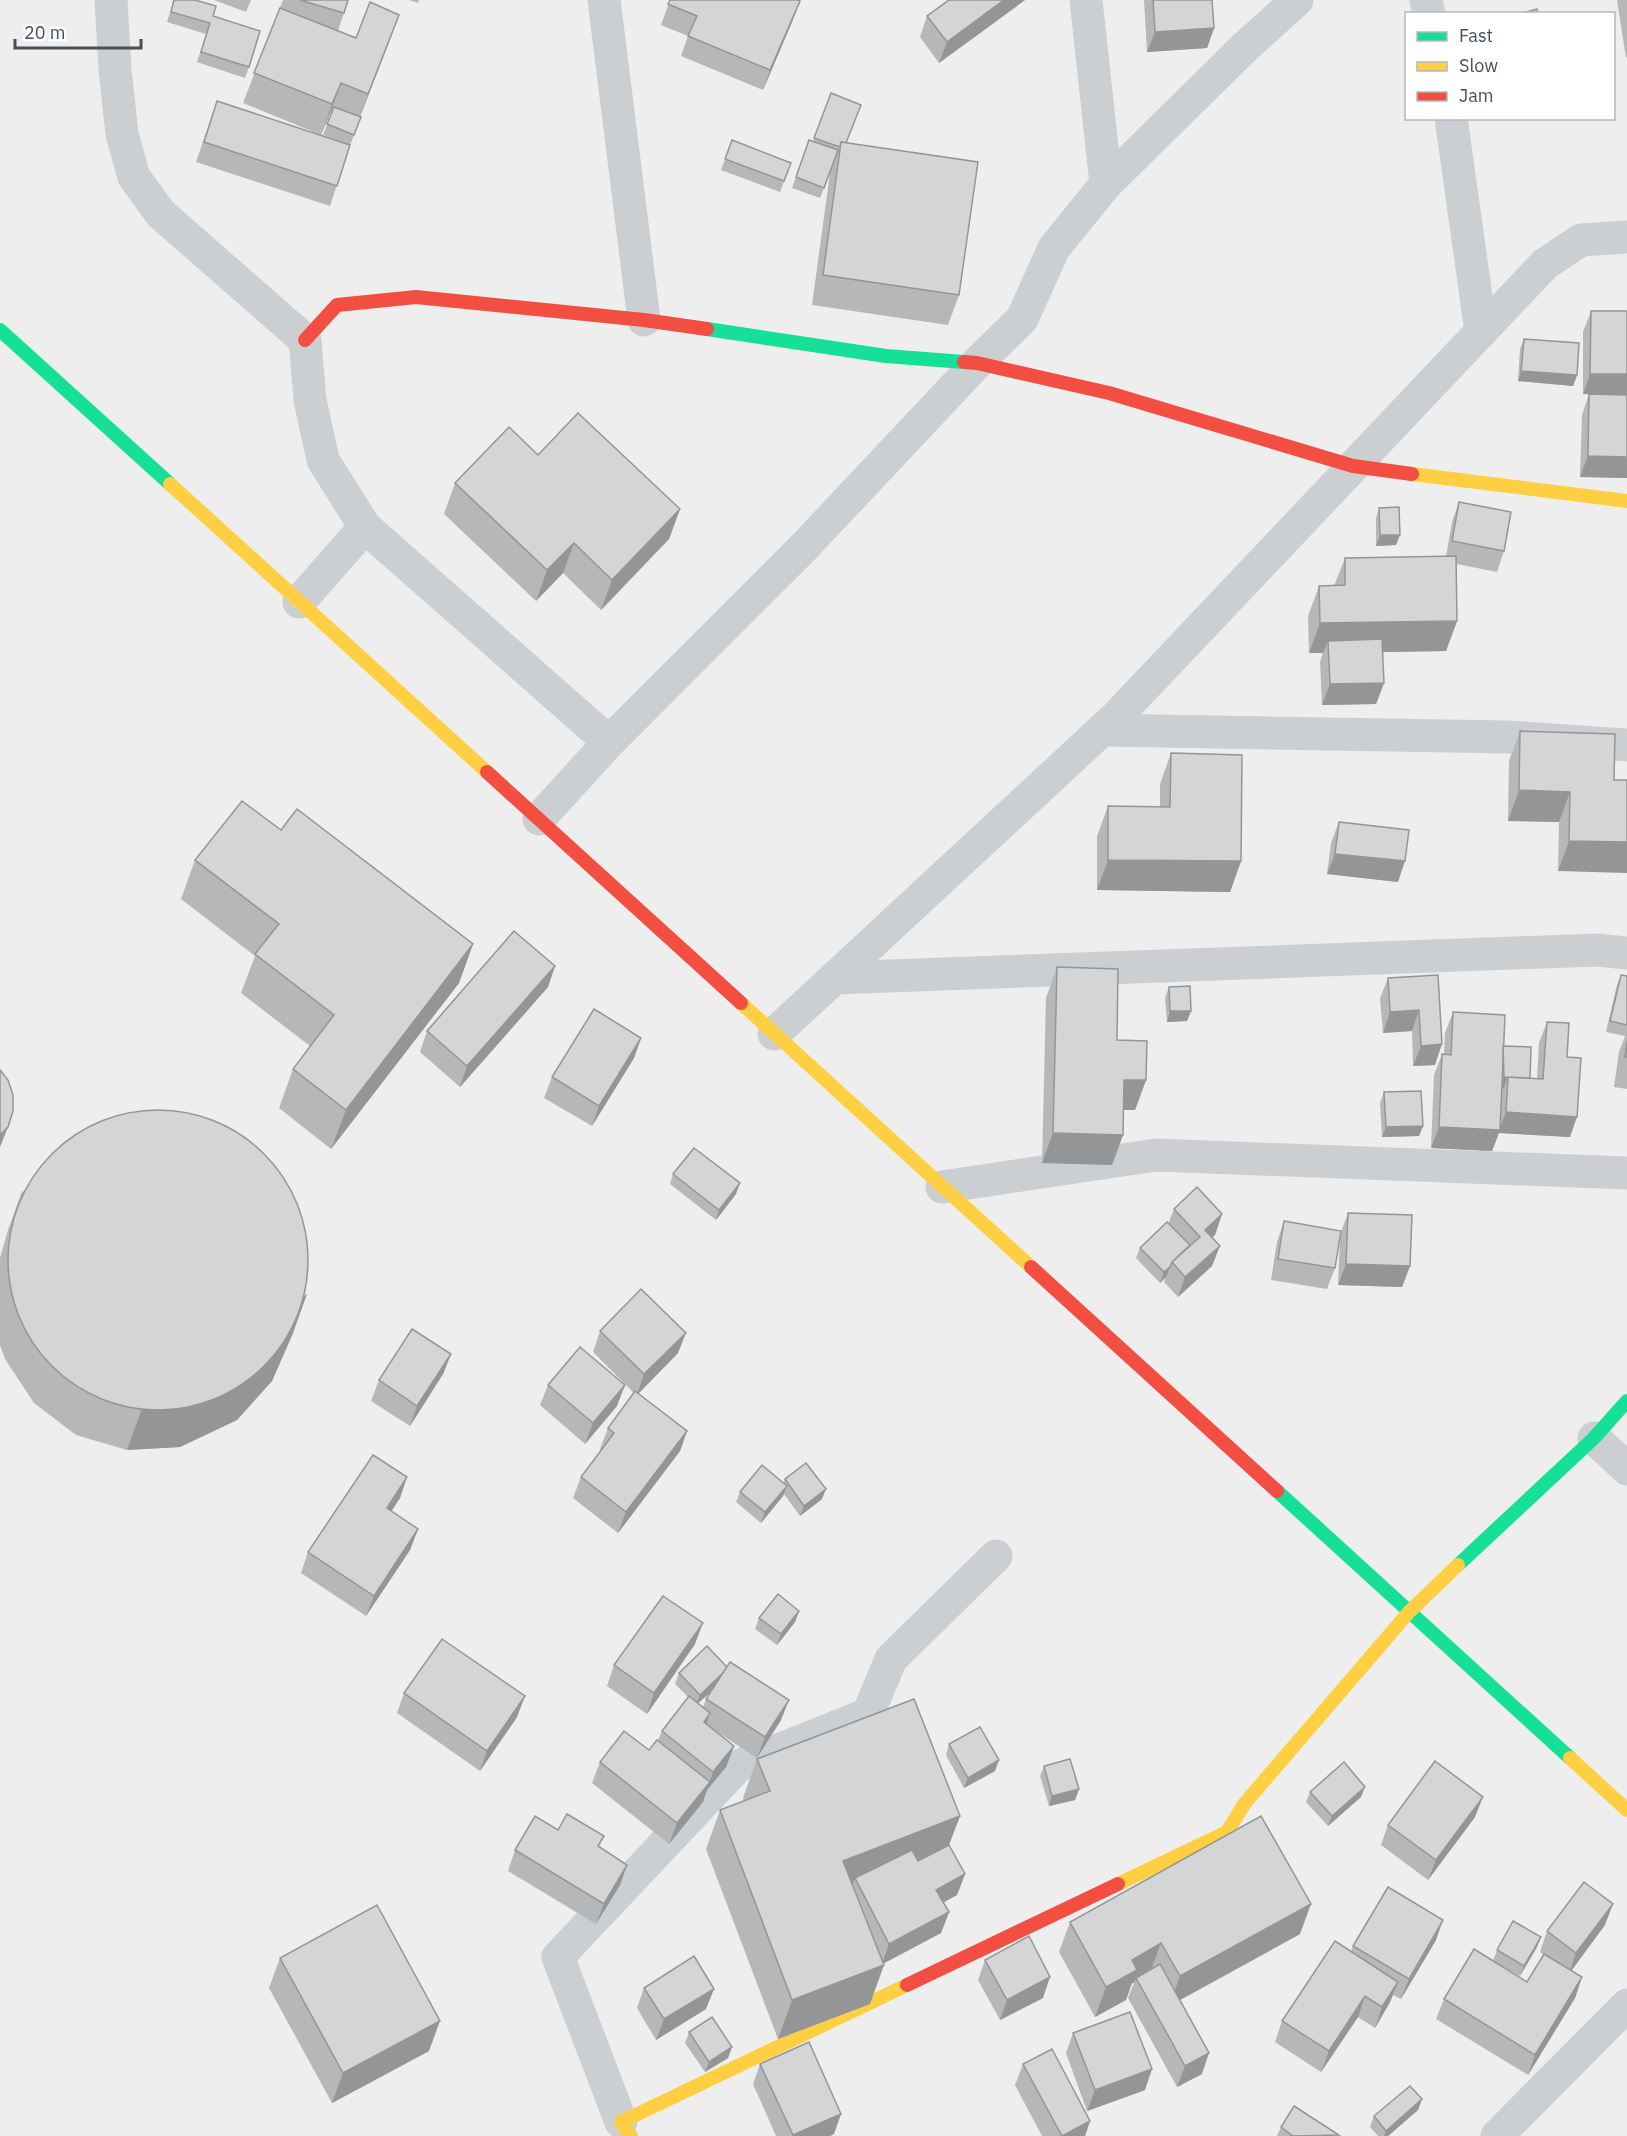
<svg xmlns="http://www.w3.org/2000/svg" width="1627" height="2136" font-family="'IBM Plex Sans',sans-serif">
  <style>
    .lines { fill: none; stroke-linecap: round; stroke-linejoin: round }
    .street { stroke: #cccfd2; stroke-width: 33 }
    .fast { stroke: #16e098; stroke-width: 14 }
    .slow { stroke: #ffcf43; stroke-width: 14 }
    .jam { stroke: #f24e42; stroke-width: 14 }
    .wall { fill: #b6b7b9; fill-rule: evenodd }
    .shaded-wall { fill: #949596 }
    .building { fill: #d4d5d7; stroke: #949596; stroke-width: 1.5 }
  </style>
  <rect width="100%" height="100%" fill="#efeeee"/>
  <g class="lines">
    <!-- street -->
    <g class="street">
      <path d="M111,0L115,69L122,134L134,177L161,214L305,340L310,400L323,460L365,527L609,742"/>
      <path d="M604,0L644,320"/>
      <path d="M1086,0L1106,184"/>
      <path d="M1426,0L1429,14"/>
      <path d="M1451,118L1481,332"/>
      <path d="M299,602L365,527"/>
      <path d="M1102,730L1508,737L1627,745"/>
      <path d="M539,819L609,742L804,547L977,363L1022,319L1054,248L1106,184L1243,49L1297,0"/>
      <path d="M835,978L1597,950L1627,953"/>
      <path d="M774,1034L1116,717L1545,264L1581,240L1627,237"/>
      <path d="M942,1187L1156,1155L1627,1173"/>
      <path d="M1594,1438L1627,1469"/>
      <path d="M621,2122L558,1957L738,1766L868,1714L891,1659L996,1556"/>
      <path d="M1497,2136L1627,2005"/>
    </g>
    <!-- fast -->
    <g class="fast">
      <path d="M707,329L886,356L964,362"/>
      <path d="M0,330L170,484"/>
      <path d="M1277,1491L1570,1758"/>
      <path d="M1458,1565L1594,1438L1627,1401"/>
    </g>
    <!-- slow -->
    <g class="slow">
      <path d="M1412,474L1627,501"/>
      <path d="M170,484L487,772"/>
      <path d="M741,1003L1031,1267"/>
      <path d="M1570,1758L1627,1810"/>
      <path d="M1118,1884L1227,1832L1245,1803L1409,1612L1458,1565"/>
      <path d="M631,2136L621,2122L907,1985"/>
    </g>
    <!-- jam -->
    <g class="jam">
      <path d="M305,340L337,305L416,297L644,320L707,329"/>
      <path d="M964,362L977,363L1109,393L1353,466L1412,474"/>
      <path d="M487,772L741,1003"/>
      <path d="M1031,1267L1277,1491"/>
      <path d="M907,1985L1118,1884"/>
    </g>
  </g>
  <!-- wall -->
  <g class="wall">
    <path d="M174,0H195L213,16L249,67L245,78L197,62L206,34L167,22Z"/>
    <path d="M214,0H251L246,12Z"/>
    <path d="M283,0H348L338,31L356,38L399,15L360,117L357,128L350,145L330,206L196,162L217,101L345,143L323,135L331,114L330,113L321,135L243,103Z"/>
    <path d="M409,0H419L418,3Z"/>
    <path d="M670,0L800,1L792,22L763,90L681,56L688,36L661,25Z"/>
    <path d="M949,0H1025L939,63L920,37L927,16Z"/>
    <path d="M1144,0H1212L1214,28L1207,48L1147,52Z"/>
    <path d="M1617,0H1627V57L1626,58Z"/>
    <path d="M814,138L846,143L959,295L948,325L812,305L830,173L836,158L820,198L792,188L809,140L813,142Z"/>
    <path d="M732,140L791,163L780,192L721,170Z"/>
    <path d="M1591,311L1604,394L1627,395V478L1580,477L1582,415L1589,394H1583V332Z"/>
    <path d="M1524,339L1577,375L1573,386L1518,381L1520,349Z"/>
    <path d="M538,455L680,509L669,539L601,610L563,573L536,601L444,514L455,483Z"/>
    <path d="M1459,502L1504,551L1497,572L1457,564V621L1446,651L1382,652L1384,683L1376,704L1322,705L1320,662L1323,653H1309L1308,616L1319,586H1334L1345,558L1446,556L1452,522Z"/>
    <path d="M1379,508L1396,545L1376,546V518Z"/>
    <path d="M1520,731L1614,780L1558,871L1559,822L1508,821L1509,761Z"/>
    <path d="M1171,753L1241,861L1230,892L1097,890V836L1108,806L1160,807V784Z"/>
    <path d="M1339,822L1398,882L1327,874L1331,843Z"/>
    <path d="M195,860L473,944L459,983L331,1149L279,1108L293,1069L310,1046L241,993L255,956L181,899Z"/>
    <path d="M555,966L548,987L460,1087L420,1052L427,1031Z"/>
    <path d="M1057,967L1117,1040L1146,1080L1135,1110H1123V1135L1112,1165L1042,1163L1046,998Z"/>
    <path d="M1438,975L1435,1065L1413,1066L1412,1031L1383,1033L1380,998L1388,978Z"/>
    <path d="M1621,975L1627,976V1089L1614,1087L1619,1052L1625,1036L1606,1032L1617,985Z"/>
    <path d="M1169,987L1191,1011L1187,1021L1167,1022L1165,998Z"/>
    <path d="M1453,1012L1504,1046L1530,1078L1537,1079L1539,1043L1547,1022L1567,1057L1570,1137L1499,1133L1492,1151L1431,1148L1434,1075L1442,1054L1444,1055L1445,1033Z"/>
    <path d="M641,1038L634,1058L592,1126L544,1098L552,1077Z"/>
    <path d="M1384,1092L1423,1126L1419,1136L1382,1137L1380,1103Z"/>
    <path d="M673,1174L736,1194L716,1220L670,1184Z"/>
    <path d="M22,1191L293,1333L272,1381L237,1420L180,1447L127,1450L76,1435L34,1403L5,1359L0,1345V1258L8,1230Z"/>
    <path d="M1174,1209L1222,1214L1215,1235L1212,1237V1266L1178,1297L1164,1282L1166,1277L1160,1283L1136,1258L1140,1248L1168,1224Z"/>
    <path d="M1348,1213L1410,1266L1402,1287L1338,1285L1340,1236L1335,1268L1327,1289L1271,1280L1277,1242L1284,1221L1341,1232Z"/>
    <path d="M600,1331L678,1353L638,1394L687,1431L680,1451L618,1533L573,1498L581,1477L601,1450L600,1449L608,1428L634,1393L593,1352Z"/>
    <path d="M451,1354L443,1374L410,1426L371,1401L379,1380Z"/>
    <path d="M548,1385L617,1406L585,1444L540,1405Z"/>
    <path d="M407,1477L400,1498L391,1511L418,1529L410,1550L366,1616L301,1573L308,1552Z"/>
    <path d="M785,1479L822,1499L800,1516L784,1494L783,1496L761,1523L736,1502L740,1492L783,1483Z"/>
    <path d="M799,1611L795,1622L777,1645L755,1629L759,1618Z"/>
    <path d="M695,1644L647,1714L607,1686L614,1665Z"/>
    <path d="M727,1667L781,1720L757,1758L711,1728L734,1746L726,1767L707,1790L703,1802L669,1844L592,1783L600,1762L649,1750L658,1740L662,1731L688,1697L675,1684L679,1673ZM712,1691L706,1699L703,1707L698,1703Z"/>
    <path d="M404,1693L517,1717L480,1771L397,1713Z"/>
    <path d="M949,1744L995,1771L964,1788L946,1755Z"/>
    <path d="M757,1759L960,1816L949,1845L965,1874L957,1895L943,1903L949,1912L941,1933L883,1964L870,2004L778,2039L706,1849L720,1810L744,1801L743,1798Z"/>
    <path d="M1044,1766L1079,1789L1075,1800L1049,1806L1040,1776Z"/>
    <path d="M1310,1792L1361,1797L1328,1826L1306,1802Z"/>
    <path d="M1475,1817L1428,1880L1381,1845L1388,1825Z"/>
    <path d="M558,1830L600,1848L627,1865L620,1885L596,1924L508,1871L515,1850Z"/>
    <path d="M1070,1922L1300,1934L1180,2000L1202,2074L1177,2087L1128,1998L1134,1983H1132L1126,2000L1095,2017L1059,1952Z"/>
    <path d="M1605,1925L1571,1970L1582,1977L1575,1998L1528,2075L1436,2019L1444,1999L1527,1982L1544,1955L1540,1952L1547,1931Z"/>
    <path d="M1436,1940L1401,1999L1393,1995L1390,2002L1375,2028L1358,2017L1321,2072L1275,2042L1282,2021L1351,1951L1353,1946Z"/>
    <path d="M1537,1947L1520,1976L1493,1961L1497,1950Z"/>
    <path d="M280,1958L429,2051L332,2103L269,1988Z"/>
    <path d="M985,1960L1043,1998L1000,2020L978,1980Z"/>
    <path d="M644,1988L706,2009L656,2040L637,2008Z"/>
    <path d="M689,2032L732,2047L728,2058L705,2072L685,2043Z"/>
    <path d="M1073,2033L1145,2090L1087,2111L1066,2053Z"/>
    <path d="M760,2064L834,2134L830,2136H776L753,2084Z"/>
    <path d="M1023,2064L1090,2121L1085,2136H1042L1015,2085Z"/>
    <path d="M1422,2099L1418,2110L1388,2136H1378L1370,2127L1374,2116Z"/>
    <path d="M1281,2127L1339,2136H1277Z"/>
  </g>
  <!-- shaded-wall -->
  <g class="shaded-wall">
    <path d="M1004,0H1025L939,63L947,42Z"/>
    <path d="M800,1L792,22L763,90L770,70Z"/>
    <path d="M399,15L388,45L357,124L368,94Z"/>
    <path d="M1214,28L1207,48L1147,52L1155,32Z"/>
    <path d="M341,83L330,113L321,135L332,104Z"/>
    <path d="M1521,371L1577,375L1573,386L1518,381Z"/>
    <path d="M1590,374H1627V395L1583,394Z"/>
    <path d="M1588,456L1627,457V478L1580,477Z"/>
    <path d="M680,509L669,539L601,610L612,580Z"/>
    <path d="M1380,535H1400L1396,545L1376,546Z"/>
    <path d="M574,543L563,573L536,601L547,570Z"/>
    <path d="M1457,621L1446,651L1328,653V641L1323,653H1309L1320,623Z"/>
    <path d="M1384,683L1376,704L1322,705L1330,684Z"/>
    <path d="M1519,790L1570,792L1559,822L1508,821Z"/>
    <path d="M1569,841L1627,842V873L1558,871Z"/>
    <path d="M1335,854L1405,861L1398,882L1327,874Z"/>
    <path d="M1108,860L1241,861L1230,892L1097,890Z"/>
    <path d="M473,944L459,983L331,1149L346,1110Z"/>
    <path d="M555,966L548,987L460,1087L467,1066Z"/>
    <path d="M1419,1010L1412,1031L1383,1033L1390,1012Z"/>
    <path d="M1170,1011H1191L1187,1021L1167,1022Z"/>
    <path d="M641,1038L634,1058L592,1126L599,1106Z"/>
    <path d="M1442,1044L1435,1065L1413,1066L1421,1046Z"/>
    <path d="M1504,1077L1507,1078L1504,1088H1500Z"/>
    <path d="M1124,1080H1146L1135,1110H1113Z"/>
    <path d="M1506,1112L1577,1117L1570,1137L1499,1133L1492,1151L1431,1148L1439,1127L1499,1130Z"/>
    <path d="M1423,1126L1419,1136L1382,1137L1386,1127Z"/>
    <path d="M8,1127L0,1147V1135Z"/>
    <path d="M1053,1133L1123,1135L1112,1165L1042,1163Z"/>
    <path d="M740,1183L736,1194L716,1220L719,1210Z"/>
    <path d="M1222,1214L1215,1235L1198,1250L1205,1230Z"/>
    <path d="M1220,1246L1212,1266L1178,1297L1185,1277Z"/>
    <path d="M1346,1264L1410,1266L1402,1287L1338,1285Z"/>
    <path d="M1170,1267L1166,1277L1160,1283L1164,1272Z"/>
    <path d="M307,1294L293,1333L272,1381L237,1420L180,1447L127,1450L141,1411Z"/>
    <path d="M686,1333L678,1353L637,1395L644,1374Z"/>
    <path d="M451,1354L443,1374L410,1426L417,1406Z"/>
    <path d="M625,1385L617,1406L585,1444L593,1423Z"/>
    <path d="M687,1431L680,1451L618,1533L626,1512Z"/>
    <path d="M407,1477L400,1498L380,1529L387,1508Z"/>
    <path d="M787,1486L783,1496L761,1523L765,1512Z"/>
    <path d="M826,1489L822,1499L800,1516L804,1506Z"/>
    <path d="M418,1529L410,1550L366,1616L374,1596Z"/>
    <path d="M799,1611L795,1622L777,1645L781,1634Z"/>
    <path d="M703,1623L695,1644L647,1714L654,1693Z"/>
    <path d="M729,1668L725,1679L696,1705L700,1695Z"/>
    <path d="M525,1696L517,1717L480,1771L487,1751Z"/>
    <path d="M789,1700L781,1720L757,1758L765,1737Z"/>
    <path d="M710,1713L703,1734L704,1722Z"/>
    <path d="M734,1746L726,1767L707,1790L703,1802L669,1844L677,1823L709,1783L713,1772Z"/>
    <path d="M999,1760L995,1771L964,1788L968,1778Z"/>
    <path d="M1365,1787L1361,1797L1328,1826L1332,1816Z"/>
    <path d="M1079,1789L1075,1800L1049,1806L1052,1796Z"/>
    <path d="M1483,1797L1475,1817L1428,1880L1436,1860Z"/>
    <path d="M960,1816L945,1855L855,1878L850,1892L843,1861Z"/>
    <path d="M627,1865L620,1885L596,1924L604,1904Z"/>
    <path d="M965,1874L957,1895L929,1910L936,1890Z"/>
    <path d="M1311,1904L1300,1934L1169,2006L1180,1976Z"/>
    <path d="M1613,1904L1605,1925L1569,1974L1576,1953Z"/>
    <path d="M949,1912L941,1933L882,1964L889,1944Z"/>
    <path d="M1443,1920L1436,1940L1401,1999L1409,1979Z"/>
    <path d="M1541,1937L1537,1947L1520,1976L1524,1966Z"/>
    <path d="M1161,1943L1150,1973L1136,1978L1134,1983H1132L1126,2000L1095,2017L1106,1987L1132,1960Z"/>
    <path d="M884,1965L870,2004L778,2039L792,2000Z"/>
    <path d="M1050,1977L1043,1998L1000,2020L1007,2000Z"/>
    <path d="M1582,1977L1575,1998L1528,2075L1535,2055Z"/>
    <path d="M1398,1982L1390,2002L1375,2028L1382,2007Z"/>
    <path d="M714,1989L706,2009L656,2040L664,2019Z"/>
    <path d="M1365,1996L1358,2017L1321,2072L1329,2051Z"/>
    <path d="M440,2021L429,2051L332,2103L343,2073Z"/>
    <path d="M732,2047L728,2058L705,2072L709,2062Z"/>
    <path d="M1209,2053L1202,2074L1177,2087L1185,2066Z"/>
    <path d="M1152,2069L1145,2090L1087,2111L1095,2090Z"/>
    <path d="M1422,2099L1418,2110L1388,2136H1384L1386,2131Z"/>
    <path d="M841,2114L834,2134L830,2136H792Z"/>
    <path d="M1090,2121L1085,2136H1062Z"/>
  </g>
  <!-- building -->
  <g class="building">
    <path d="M174,0H195L216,6L213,16L260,31L249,67L201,52L210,23L171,12Z"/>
    <path d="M300,0H348L344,13Z"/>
    <path d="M670,0H798L800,1L770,70L688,36L697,16L668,4Z"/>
    <path d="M949,0H1004L947,42L927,16Z"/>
    <path d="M1153,0H1212L1214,28L1155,32Z"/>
    <path d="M370,2L399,15L368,94L341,83L332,104L254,73L280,8L356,38Z"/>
    <path d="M1537,9L1538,14H1520Z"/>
    <path d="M831,93L861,105L846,143L841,142L840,147L814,138Z"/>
    <path d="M217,101L350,145L337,186L204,142Z"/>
    <path d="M334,107L361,117L354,135L327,124Z"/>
    <path d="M732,140L791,163L784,181L725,159Z"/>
    <path d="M809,140L838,150L824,188L796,177Z"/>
    <path d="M841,142L978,162L959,295L823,275Z"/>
    <path d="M1591,311H1627V374H1590Z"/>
    <path d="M1524,339L1579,343L1577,375L1521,371Z"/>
    <path d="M1589,394L1627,395V457L1588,456Z"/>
    <path d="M578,413L680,509L612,580L574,543L547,570L455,483L509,427L538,455Z"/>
    <path d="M1459,502L1511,512L1504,551L1452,541Z"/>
    <path d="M1399,507L1400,535H1380L1379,508Z"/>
    <path d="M1456,556L1457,621L1320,623L1319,586L1345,585V558Z"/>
    <path d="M1382,639L1384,683L1330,684L1328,641Z"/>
    <path d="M1520,731L1615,734L1614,780H1627V842L1569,841L1570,792L1519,790Z"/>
    <path d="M1171,753L1242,755L1241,861L1108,860V806L1170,807Z"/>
    <path d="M242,801L281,830L297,809L473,944L346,1110L293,1069L334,1015L255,954L279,924L195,860Z"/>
    <path d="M1339,822L1409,830L1405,861L1335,854Z"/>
    <path d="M514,931L555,966L467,1066L427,1031Z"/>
    <path d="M1057,967L1118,969L1117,1040L1147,1041L1146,1080H1124L1123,1135L1053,1133Z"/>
    <path d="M1438,975L1442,1044L1421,1046L1419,1010L1390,1012L1388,978Z"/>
    <path d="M1621,975L1627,976V1025L1610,1021Z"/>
    <path d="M1190,986L1191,1011H1170L1169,987Z"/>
    <path d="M594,1009L641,1038L599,1106L552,1077Z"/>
    <path d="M1453,1012L1505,1015L1500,1130L1439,1127L1442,1054L1451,1055Z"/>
    <path d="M1547,1022L1569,1023L1567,1057L1581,1058L1577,1117L1506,1112L1508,1077L1543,1079Z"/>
    <path d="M1627,1041V1057H1625Z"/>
    <path d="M1503,1046L1531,1047L1530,1078L1504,1077Z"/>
    <path d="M0,1070L8,1080L13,1095V1111L8,1127L0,1135Z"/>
    <path d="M1421,1091L1423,1126L1386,1127L1384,1092Z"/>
    <circle cx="158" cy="1260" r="150"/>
    <path d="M694,1148L740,1183L719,1210L673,1174Z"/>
    <path d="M1197,1187L1222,1214L1205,1230L1220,1246L1185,1277L1172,1262L1200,1237L1174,1209Z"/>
    <path d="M1348,1213L1412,1215L1410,1266L1346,1264Z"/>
    <path d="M1284,1221L1341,1231L1335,1268L1278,1259Z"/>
    <path d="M1167,1222L1190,1245L1172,1262L1170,1267L1164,1272L1140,1248Z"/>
    <path d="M641,1289L686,1333L644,1374L600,1331Z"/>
    <path d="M412,1329L451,1354L417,1406L379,1380Z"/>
    <path d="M580,1347L625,1385L593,1423L548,1385Z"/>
    <path d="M635,1391L687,1431L626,1512L581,1477L614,1433L608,1428Z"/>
    <path d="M373,1455L407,1477L387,1508L418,1529L374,1596L308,1552Z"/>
    <path d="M806,1463L826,1489L804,1506L785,1479Z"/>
    <path d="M762,1465L787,1486L765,1512L740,1492Z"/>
    <path d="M778,1594L799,1611L781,1634L759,1618Z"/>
    <path d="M663,1596L703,1623L654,1693L614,1665Z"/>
    <path d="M442,1639L525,1696L487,1751L404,1693Z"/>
    <path d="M707,1646L727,1667L723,1673L700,1695L679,1673Z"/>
    <path d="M730,1662L789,1700L765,1737L706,1699Z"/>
    <path d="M689,1696L710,1713L704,1722L734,1746L713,1772L662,1731Z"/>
    <path d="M914,1699L960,1816L843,1861L884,1965L792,2000L720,1810L770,1791L757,1759Z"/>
    <path d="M980,1727L999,1760L968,1778L949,1744Z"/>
    <path d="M624,1731L649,1750L657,1740L710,1782L677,1823L600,1762Z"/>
    <path d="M1070,1759L1079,1789L1052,1796L1044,1766Z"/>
    <path d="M1435,1761L1483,1797L1436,1860L1388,1825Z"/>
    <path d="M1344,1762L1365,1787L1332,1816L1310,1792Z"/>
    <path d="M567,1814L604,1836L598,1846L627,1865L604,1904L515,1850L535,1816L558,1830Z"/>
    <path d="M1261,1816L1311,1904L1180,1976L1161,1943L1132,1960L1137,1970L1106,1987L1070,1922Z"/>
    <path d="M949,1845L965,1874L936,1890L949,1912L889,1944L855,1878L912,1850L918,1861Z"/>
    <path d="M1584,1882L1613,1904L1576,1953L1547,1931Z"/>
    <path d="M1388,1887L1443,1920L1409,1979L1353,1946Z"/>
    <path d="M377,1905L440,2021L343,2073L280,1958Z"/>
    <path d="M1513,1921L1541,1937L1524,1966L1497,1950Z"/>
    <path d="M1029,1936L1050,1977L1007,2000L985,1960Z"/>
    <path d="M1335,1941L1398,1982L1382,2007L1365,1996L1329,2051L1282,2021Z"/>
    <path d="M1474,1949L1527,1982L1544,1954L1582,1977L1535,2055L1444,1999Z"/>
    <path d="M694,1956L714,1989L664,2019L644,1988Z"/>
    <path d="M1160,1964L1209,2053L1185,2066L1136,1978Z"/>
    <path d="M1130,2012L1152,2069L1095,2090L1073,2033Z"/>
    <path d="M712,2017L732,2047L709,2062L689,2032Z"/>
    <path d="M809,2042L841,2114L793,2135L760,2064Z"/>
    <path d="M1052,2049L1090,2121L1062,2136L1023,2064Z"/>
    <path d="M1410,2086L1422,2099L1386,2131L1374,2116Z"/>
    <path d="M1294,2106L1339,2135L1293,2136L1281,2127Z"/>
  </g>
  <!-- legend -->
  <rect x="1405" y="12" width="210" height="108" fill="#ffffff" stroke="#b4b8be" stroke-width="1.5"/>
  <rect x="1417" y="32" width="30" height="9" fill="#16e098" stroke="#b4b8be" stroke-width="1.5"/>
  <text x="1459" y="42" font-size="18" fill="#444e5c">Fast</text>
  <rect x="1417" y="62" width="30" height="9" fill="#ffcf43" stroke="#b4b8be" stroke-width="1.5"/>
  <text x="1459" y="72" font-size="18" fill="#444e5c">Slow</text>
  <rect x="1417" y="92" width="30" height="9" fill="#f24e42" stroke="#b4b8be" stroke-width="1.5"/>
  <text x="1459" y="102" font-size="18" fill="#444e5c">Jam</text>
  <!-- scale -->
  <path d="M15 39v9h126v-9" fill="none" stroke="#444e5c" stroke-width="3"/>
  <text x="24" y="39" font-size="18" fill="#444e5c" stroke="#ffffff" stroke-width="4.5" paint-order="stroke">20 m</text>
</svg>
